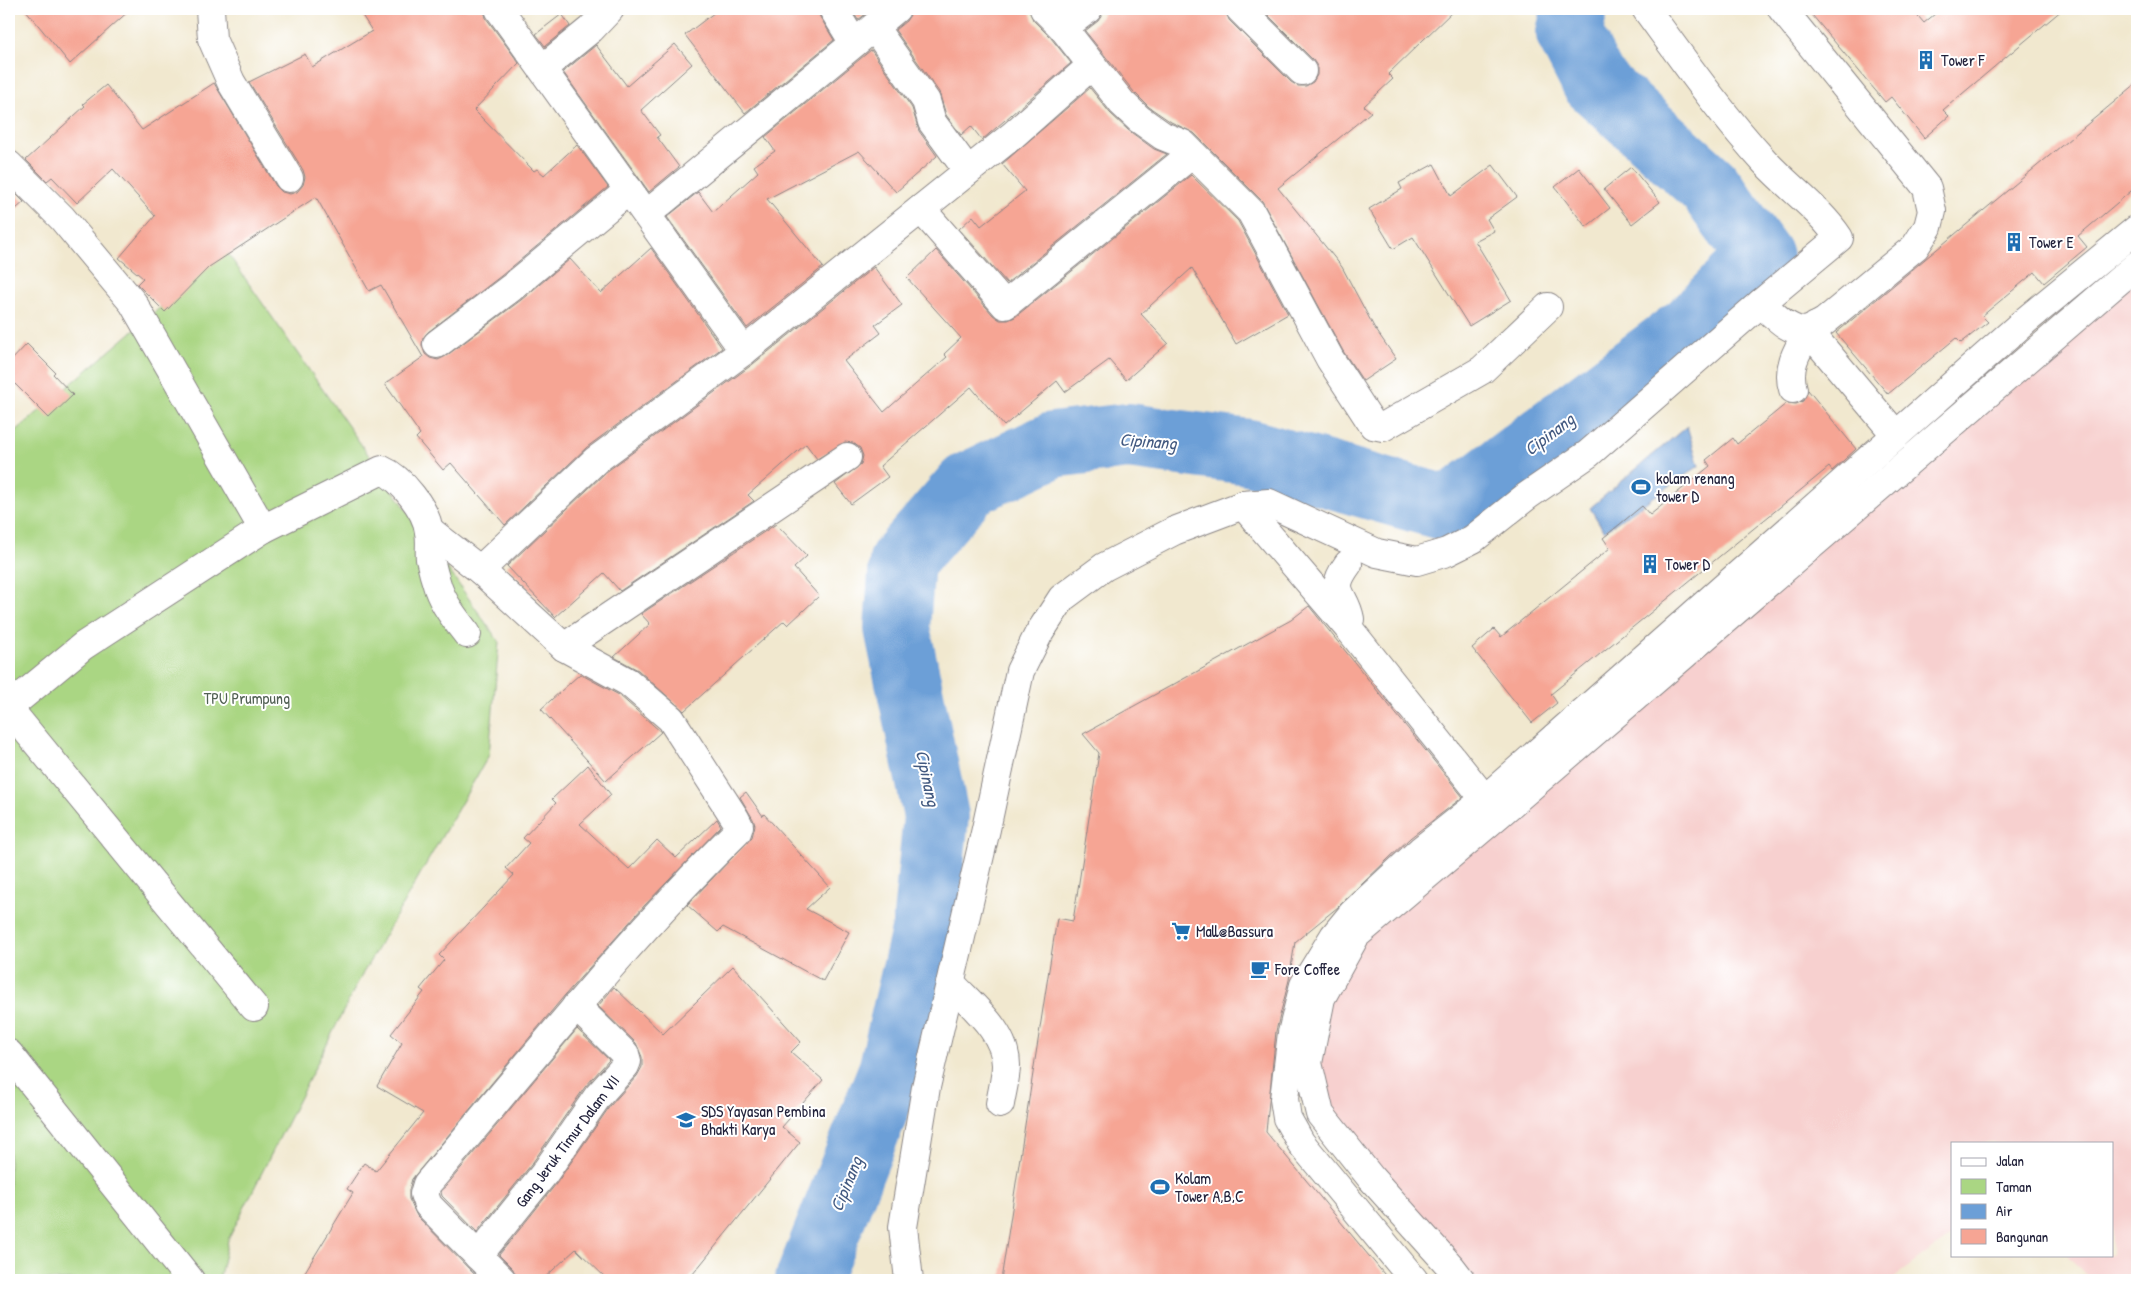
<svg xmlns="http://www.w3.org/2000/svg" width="2146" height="1289" font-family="'Patrick Hand',sans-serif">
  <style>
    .built { fill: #f7d0cf }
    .green { fill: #aad683; stroke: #667c5f }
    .water { fill: #6c9fd7; stroke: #476089 }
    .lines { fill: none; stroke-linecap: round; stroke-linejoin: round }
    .river { stroke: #6c9fd7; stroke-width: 66 }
    .building { fill: #f6a594 }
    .minor-casing { stroke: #8a8585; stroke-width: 30 }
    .minor { stroke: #fff; stroke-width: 28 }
    .labels { text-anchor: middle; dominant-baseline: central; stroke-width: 4; stroke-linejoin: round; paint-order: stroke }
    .poi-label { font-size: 16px; fill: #22223b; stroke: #fff; text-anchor: start }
    .park-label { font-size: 16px; fill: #526154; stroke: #fff }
    .street-label { font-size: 16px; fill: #22223b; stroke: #fff }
    .water-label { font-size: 18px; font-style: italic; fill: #435a81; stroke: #fff }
  </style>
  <rect width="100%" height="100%" fill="#fff"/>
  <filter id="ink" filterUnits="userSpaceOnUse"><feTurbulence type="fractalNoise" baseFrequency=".02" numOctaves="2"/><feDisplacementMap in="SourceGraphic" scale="10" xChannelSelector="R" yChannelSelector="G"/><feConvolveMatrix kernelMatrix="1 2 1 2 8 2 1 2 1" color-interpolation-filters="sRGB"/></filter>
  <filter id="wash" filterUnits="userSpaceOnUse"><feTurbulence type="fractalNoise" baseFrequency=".0096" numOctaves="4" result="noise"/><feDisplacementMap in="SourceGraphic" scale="20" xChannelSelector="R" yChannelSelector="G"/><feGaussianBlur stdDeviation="1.12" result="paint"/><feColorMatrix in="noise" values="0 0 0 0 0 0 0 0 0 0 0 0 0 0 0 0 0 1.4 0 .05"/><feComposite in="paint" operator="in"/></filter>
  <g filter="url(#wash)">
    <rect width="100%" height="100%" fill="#f1e8cf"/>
    <!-- built -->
    <path class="built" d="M2137,265V1266L2123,1280H2091L2067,1255H2112V1143H1952V1235L1890,1280H1461L1320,1114L1321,998L1356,935Z"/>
    <!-- green -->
    <path class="green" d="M226,251L499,642L489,755L359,980L228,1240L219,1280H9V437Z"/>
    <!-- water -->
    <path class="water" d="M1687,426L1699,466L1604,531L1590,508Z"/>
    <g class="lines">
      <!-- river -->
      <path class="river" d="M808,1280L891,1071L925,927L936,816L897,628L902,561L968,485L1053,445L1128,436L1249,452L1449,509L1692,326L1760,257L1709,186L1594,82L1569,33L1575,9"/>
    </g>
    <g id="blocks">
      <!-- building -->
      <g class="building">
        <path d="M25,9H131L70,64Z"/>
        <path d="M358,9H484L486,18L519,63L474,110L534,171L537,169L544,175L577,145L608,187L501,276L428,332L423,338L422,345L425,354L430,358L438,360L446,356L521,300L570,259L601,293L651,248L722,348L587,447L505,525L451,463L443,470L416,438L420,434L385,384L423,357L381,285L369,291L316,197L209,267L165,312L137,284L143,278L119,258L155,216L113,169L77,203L52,177L47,181L26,160L85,106L83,104L106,85L142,130L214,83L276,186L282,192L290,194L297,192L303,185L305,177L303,170L249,82L305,54L312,67L372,31Z"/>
        <path d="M719,9H817L820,17L834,40L745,113L685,35Z"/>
        <path d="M851,9H872L858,20Z"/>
        <path d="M911,9H1029L1033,20L1051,38L1071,63L982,140L971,126L961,135L946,115L939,92L895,30L906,21L910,15Z"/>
        <path d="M1103,9H1225L1229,20L1291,82L1298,86H1306L1313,82L1317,75V66L1313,60L1262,9H1455L1388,74L1393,79L1364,106L1371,112L1278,188L1342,267L1374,327L1396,359L1363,381L1343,351L1262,201L1194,133L1171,122L1149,107L1134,92L1085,31L1098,21L1102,15Z"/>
        <path d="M1807,9H1912L1924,23L1941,9H2063L1943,110L1949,116L1924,138L1891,97L1885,102Z"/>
        <path d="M562,14L570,26L545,46L536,34Z"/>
        <path d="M675,44L692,64L641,110L660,135L657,137L679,167L649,192L563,72L596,45L627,86Z"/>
        <path d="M871,50L912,108L919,131L937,156L896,192L859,151L767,199L823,267L747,328L667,217L698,192L713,212L758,172L754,166L775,151L765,137Z"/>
        <path d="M2137,83V186L2078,236L2087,247L2044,283L2035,272L1982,316L1988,322L1961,343L1956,338L1888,394L1836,333Z"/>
        <path d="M1090,88L1110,113L1128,130L1154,149L1167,154L1007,283L959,229L973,216L981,226L1025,191L1002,164Z"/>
        <path d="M1434,164L1451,196L1493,165L1517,197L1487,219L1494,231L1475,241L1511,300L1469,326L1413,237L1393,249L1369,209L1402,189L1399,183Z"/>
        <path d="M1631,167L1660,202L1632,224L1604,189Z"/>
        <path d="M1579,168L1610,208L1586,227L1555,187Z"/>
        <path d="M1191,175L1238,221L1288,314L1236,344L1192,268L1141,314L1168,343L1126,380L1109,360L1065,392L1057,381L1004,426L971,387L880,466L888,477L851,504L835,484L861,464L863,456L860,448L853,443L845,442L817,459L806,444L748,495L754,501L620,591L604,573L555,617L507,566L606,472L753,364L874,267L902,305L875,325L881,333L844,361L884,412L947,357L944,354L961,338L907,278L936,250L993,315L1000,320H1008L1015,317Z"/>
        <path d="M9,187L24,202L9,215Z"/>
        <path d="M27,344L55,372L53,374L73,395L49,418L9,378V363Z"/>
        <path d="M1808,390L1856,449L1832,471L1829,467L1551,694L1557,703L1532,723L1472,648L1494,629L1501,637L1610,548L1603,538L1642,506L1650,515L1710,466L1706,460L1733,438L1737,444L1787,403L1796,404L1803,401Z"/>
        <path d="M776,524L807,556L794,568L819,596L788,625L784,621L684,711L638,670L614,657L650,624L641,614Z"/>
        <path d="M1309,606L1463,797L1410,838L1338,907L1295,942L1289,980L1276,1031L1266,1132L1389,1280H1001L1057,918L1073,921L1099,753L1083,734L1291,620Z"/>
        <path d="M580,674L619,695L661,732L606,781L541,709Z"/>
        <path d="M588,765L611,795L580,824L629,869L657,840L676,858L717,819L721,826L644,906L565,995L412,1179L409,1190V1199L417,1216L480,1280H300L353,1193L347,1189L364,1163L376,1171L423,1113L377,1086L402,1043L391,1034L424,992L420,989L444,960L439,955L514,875L506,868L529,843L523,838L556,803L552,799Z"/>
        <path d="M746,792L763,816L764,814L830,887L806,909L849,932L823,981L723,927L718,932L687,905L752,837L755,825L753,819L740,797Z"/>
        <path d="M733,966L801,1042L791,1052L823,1080L782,1127L800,1142L688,1280H608L576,1249L542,1280H517L513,1269L499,1255L556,1184L610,1106L637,1076L642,1067V1057L636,1043L598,1006L614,987L663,1034Z"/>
        <path d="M577,1029L609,1060L585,1087L531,1165L477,1232L442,1196L441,1192Z"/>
      </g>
    </g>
  </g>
  <g filter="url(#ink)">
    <use href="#blocks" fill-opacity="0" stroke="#8a8585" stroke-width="1"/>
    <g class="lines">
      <!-- minor casing -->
      <g class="minor-casing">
        <g id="minor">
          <path d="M210,9L212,39L231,82L289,178"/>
          <path d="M499,9L744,351"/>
          <path d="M833,9L854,43"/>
          <path d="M1240,9L1302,71"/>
          <path d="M874,27L926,101L932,122L968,171"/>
          <path d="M1063,28L1088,9"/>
          <path d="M1092,65L1122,103L1139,119L1163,136L1183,144L1251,212L1330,359L1373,425L1383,427L1482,370L1548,307"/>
          <path d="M543,68L591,29L610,9"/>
          <path d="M9,165L62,218L133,303L263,529"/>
          <path d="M921,209L1005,305L1192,154"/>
          <path d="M647,214L896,9"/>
          <path d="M1761,303C1773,314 1791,335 1809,330C1814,329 1819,324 1824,322L1915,247L1928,227L1932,211L1927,188L1782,9"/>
          <path d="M1816,326L1817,341L1896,435"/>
          <path d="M437,344L511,288L629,190"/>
          <path d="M1793,389C1786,367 1798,349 1809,330"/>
          <path d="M1243,505L1350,630L1495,812"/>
          <path d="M429,530L480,570L564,647L628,682L671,719L735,818L739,826L737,832C625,942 528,1065 427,1184L424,1194L428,1205L502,1280"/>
          <path d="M1348,564C1327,593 1345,592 1350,619"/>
          <path d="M480,570L596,460L744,351L1013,135L1092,65L1063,28L1044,9"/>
          <path d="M564,647L847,457"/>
          <path d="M9,707L83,646L263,529L382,470C401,478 427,510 429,532C431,541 429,550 430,559C432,568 435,579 438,588C444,605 456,620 467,634"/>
          <path d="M9,709L254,1007"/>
          <path d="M951,983C972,1006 1006,1032 1006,1065C1006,1078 1002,1091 1000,1104"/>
          <path d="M9,1054L190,1280"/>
          <path d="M478,1256L544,1174L598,1096L625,1066L627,1061L625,1054L576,1006"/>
          <path d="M909,1280L903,1227L926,1087L986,829L1020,671L1038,635L1062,598L1104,567L1174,531L1243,505L1269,503L1377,553L1417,561L1447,552L1473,539L1527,496L1588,454L1761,303L1839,238C1820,209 1789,188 1765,162C1722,115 1684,61 1646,9"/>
          <path d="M1414,1280L1301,1143L1287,1118L1284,1099L1292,1033L1304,985L1334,936L1352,914L1421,850L1484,800L2025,321L2137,229"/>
          <path d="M1461,1280L1451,1267L1371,1178L1320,1114L1308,1063L1321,998L1356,935L1498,815L2137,265"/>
        </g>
      </g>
      <!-- minor -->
      <use href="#minor" class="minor"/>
    </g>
  </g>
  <!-- icons -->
  <defs>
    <g id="building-bare" transform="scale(1.5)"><path d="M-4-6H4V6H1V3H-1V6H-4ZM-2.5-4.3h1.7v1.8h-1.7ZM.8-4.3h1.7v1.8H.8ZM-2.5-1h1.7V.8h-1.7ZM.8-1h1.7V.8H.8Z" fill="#1f6fb2" stroke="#fff" stroke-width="2.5" paint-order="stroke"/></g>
    <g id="stadium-bare" transform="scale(1.5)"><path d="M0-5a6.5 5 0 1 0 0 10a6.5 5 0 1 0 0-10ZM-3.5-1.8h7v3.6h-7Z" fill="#1f6fb2" stroke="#fff" stroke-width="2.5" paint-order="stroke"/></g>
    <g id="supermarket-bare" transform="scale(1.5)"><path d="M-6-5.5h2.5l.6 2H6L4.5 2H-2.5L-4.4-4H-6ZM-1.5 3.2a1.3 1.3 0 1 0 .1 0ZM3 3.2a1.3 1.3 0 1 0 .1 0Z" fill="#1f6fb2" stroke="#fff" stroke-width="2.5" paint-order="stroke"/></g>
    <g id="cafe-bare" transform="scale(1.5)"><path d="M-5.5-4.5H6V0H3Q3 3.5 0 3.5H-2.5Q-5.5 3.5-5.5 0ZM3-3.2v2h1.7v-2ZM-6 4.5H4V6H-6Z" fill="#1f6fb2" stroke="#fff" stroke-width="2.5" paint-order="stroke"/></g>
    <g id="school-bare" transform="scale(1.5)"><path d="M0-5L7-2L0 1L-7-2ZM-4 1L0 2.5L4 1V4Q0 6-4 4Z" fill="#1f6fb2" stroke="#fff" stroke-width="2.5" paint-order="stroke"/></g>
  </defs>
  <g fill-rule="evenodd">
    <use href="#building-bare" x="1926" y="60"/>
    <use href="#building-bare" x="2014" y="242"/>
    <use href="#stadium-bare" x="1641" y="487"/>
    <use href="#building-bare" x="1650" y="564"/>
    <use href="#supermarket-bare" x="1181" y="931"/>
    <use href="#cafe-bare" x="1260" y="969"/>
    <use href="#school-bare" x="686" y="1120"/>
    <use href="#stadium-bare" x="1160" y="1187"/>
  </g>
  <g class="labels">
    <!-- poi labels -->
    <g class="poi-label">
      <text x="1941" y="60">Tower F</text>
      <text x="2029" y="242">Tower E</text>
      <text x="1656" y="478">kolam renang<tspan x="1656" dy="18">tower D</tspan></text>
      <text x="1665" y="564">Tower D</text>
      <text x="1196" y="931">Mall@Bassura</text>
      <text x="1275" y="969">Fore Coffee</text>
      <text x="701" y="1111">SDS Yayasan Pembina<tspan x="701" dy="18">Bhakti Karya</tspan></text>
      <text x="1175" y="1178">Kolam<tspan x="1175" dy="18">Tower A,B,C</tspan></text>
    </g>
    <!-- park labels -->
    <g class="park-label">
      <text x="247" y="698">TPU Prumpung</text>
    </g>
    <!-- street labels -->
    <g class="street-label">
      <text transform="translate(567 1141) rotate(-53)">Gang Jeruk Timur Dalam VII</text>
    </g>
    <!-- water labels -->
    <g class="water-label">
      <text transform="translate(1549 434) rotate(-37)">Cipinang</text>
      <text transform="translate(1148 441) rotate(4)">Cipinang</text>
      <text transform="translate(928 778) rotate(78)">Cipinang</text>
      <text transform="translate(846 1184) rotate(-68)">Cipinang</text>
    </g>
  </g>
  <!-- margin -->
  <rect width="2146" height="1289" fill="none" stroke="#fff" stroke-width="30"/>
  <!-- legend -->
  <rect x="1951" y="1142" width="162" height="115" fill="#ffffff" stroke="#a7a7b1"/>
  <rect x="1961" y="1158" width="25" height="8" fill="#ffffff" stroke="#a7a7b1"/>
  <text x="1996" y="1166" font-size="15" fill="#22223b">Jalan</text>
  <rect x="1961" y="1179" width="25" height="15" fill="#aad683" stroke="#a7a7b1"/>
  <text x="1996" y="1192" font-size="15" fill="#22223b">Taman</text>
  <rect x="1961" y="1204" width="25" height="15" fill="#6c9fd7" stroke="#a7a7b1"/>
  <text x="1996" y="1216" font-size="15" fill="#22223b">Air</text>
  <rect x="1961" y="1229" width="25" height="15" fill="#f6a594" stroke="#a7a7b1"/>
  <text x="1996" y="1242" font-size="15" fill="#22223b">Bangunan</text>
</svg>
